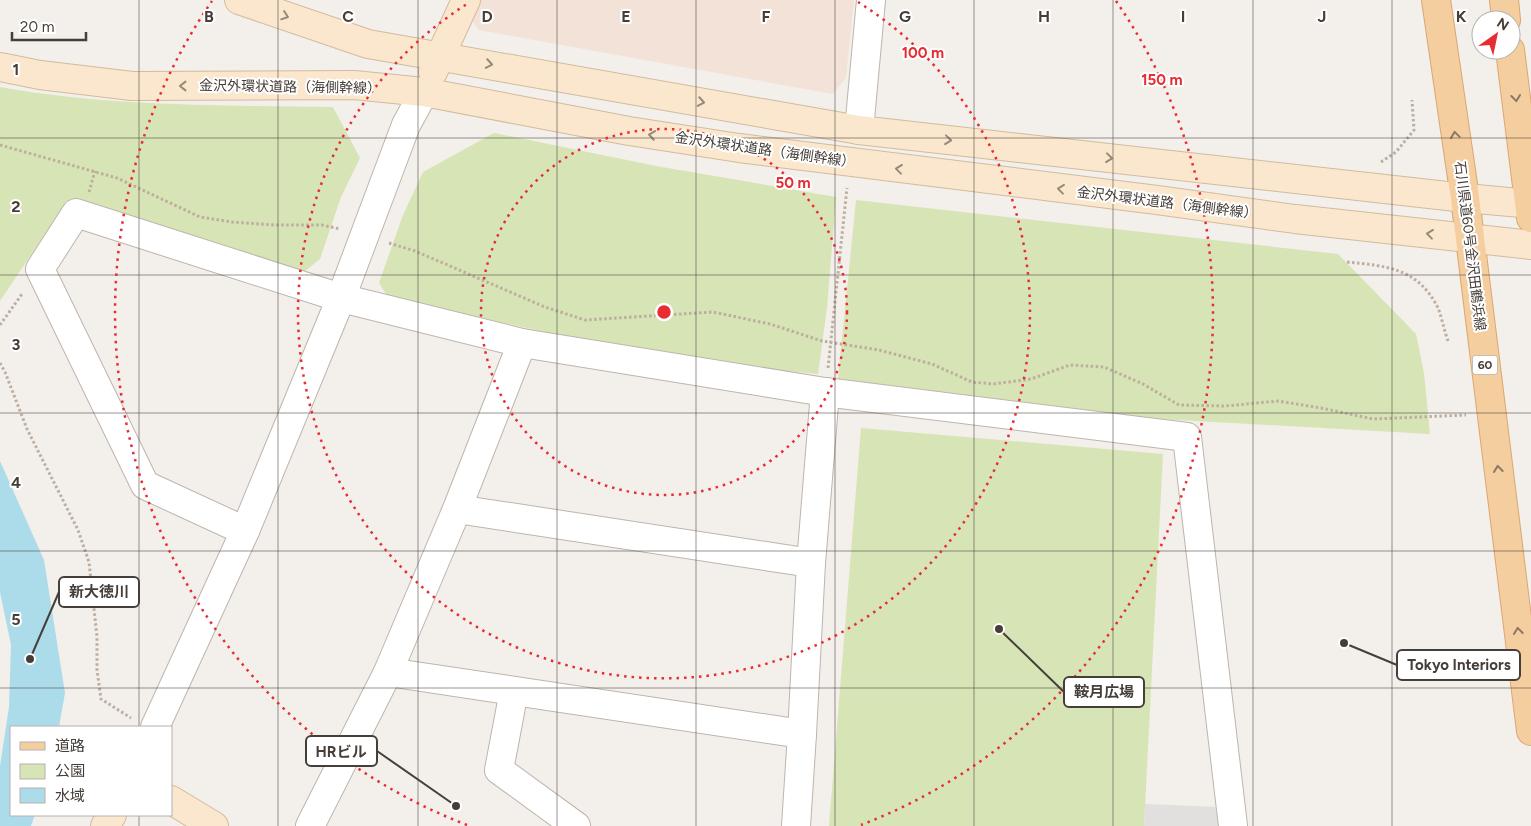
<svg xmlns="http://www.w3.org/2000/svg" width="1531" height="826" font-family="Figtree,'Noto Sans JP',sans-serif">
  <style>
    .commercial { fill: #f3e2d7 }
    .green { fill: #d7e4b6 }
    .parking { fill: #e2e0de }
    .water { fill: #acdcea }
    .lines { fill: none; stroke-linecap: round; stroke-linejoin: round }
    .street-casing { stroke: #beb5ad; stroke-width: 30 }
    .secondary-casing { stroke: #d2bb9f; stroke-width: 30 }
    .primary-casing { stroke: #d9a771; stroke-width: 30 }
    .path { stroke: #beae9f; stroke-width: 3; stroke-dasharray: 2.5 2.5; stroke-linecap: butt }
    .street { stroke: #fff; stroke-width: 28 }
    .secondary { stroke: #fae7cd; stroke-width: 28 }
    .primary { stroke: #f5cea0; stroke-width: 28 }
    .oneway { stroke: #978a7b }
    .oneway2 { stroke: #8c7862 }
    .grid { fill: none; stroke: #463e38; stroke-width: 1; stroke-opacity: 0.55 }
    .ring { fill: none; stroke: #e72d33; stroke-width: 2.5; stroke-dasharray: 2.5 5 }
    .labels { text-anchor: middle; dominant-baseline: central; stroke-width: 4; stroke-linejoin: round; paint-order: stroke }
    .shield { fill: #fff; stroke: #7e7874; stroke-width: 1 }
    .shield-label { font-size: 12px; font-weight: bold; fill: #463e38 }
    .street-label { font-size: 14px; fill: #463e38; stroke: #fff }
    .grid-label { font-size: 16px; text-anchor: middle; font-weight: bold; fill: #463e38; stroke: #fff; stroke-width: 4; stroke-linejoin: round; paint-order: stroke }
    .centre { fill: #e72d33; stroke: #fff; stroke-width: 2.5 }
    .ring-label { font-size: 15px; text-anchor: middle; font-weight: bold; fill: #e72d33; stroke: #fff; stroke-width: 4; stroke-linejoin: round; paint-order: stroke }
    .leader { fill: none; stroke: #463e38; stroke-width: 2 }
    .callout-dot { fill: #463e38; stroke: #fff; stroke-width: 2 }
    .callout { fill: #fff; stroke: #463e38; stroke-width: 2 }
    .callout-label { font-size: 15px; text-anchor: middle; font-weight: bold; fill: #463e38 }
  </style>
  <rect width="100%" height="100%" fill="#f3efea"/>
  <!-- commercial -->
  <path class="commercial" d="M481,0H854L846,77L833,94L479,30L471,19Z"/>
  <!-- green -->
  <g class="green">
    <path d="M0,87C110,107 222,105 333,107L360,158L341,197L320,259L304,272L67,201L0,301Z"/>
    <path d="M494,133L656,166L836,197L827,308L818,374L735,366L563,336L388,297L379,283L403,215L423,172Z"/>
    <path d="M856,200L1338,254L1416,334L1424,373L1430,434L1160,419L838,379Z"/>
    <path d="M861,428L1163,454L1144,826H829Z"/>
  </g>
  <!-- parking -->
  <path class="parking" d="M1145,804L1216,807L1218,826H1144Z"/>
  <!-- water -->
  <path class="water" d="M0,461L44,560L65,693L59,727H11V815H35L31,826H0V766L9,707L11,645L0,592Z"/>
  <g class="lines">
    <!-- street casing -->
    <g class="street-casing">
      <g id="street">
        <path d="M859,130L871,0"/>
        <path d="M457,509L522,343"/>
        <path d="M245,531L145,485L40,269L76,213L341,298L522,343L825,392L1187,437L1233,826"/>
        <path d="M811,563L825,392"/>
        <path d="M388,672L457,509L811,563L802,734"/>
        <path d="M514,691L499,770L576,826"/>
        <path d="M155,727L245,531L341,298L406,125L424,92"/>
        <path d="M310,826L388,672L802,734L796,826"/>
      </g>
    </g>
    <!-- secondary casing -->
    <g class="secondary-casing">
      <g id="secondary">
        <path d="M239,0L368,44L859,130L1465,198L1531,204"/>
        <path d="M0,67L40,75L132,86L354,85L424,92L629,131L739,148L1157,200L1295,219L1531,245"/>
        <path d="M433,72L466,0"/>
        <path d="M171,800L214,826"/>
        <path d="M105,826L112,815"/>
      </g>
    </g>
    <!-- primary casing -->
    <g class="primary-casing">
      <g id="primary">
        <path d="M1436,0L1465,198L1531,731"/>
        <path d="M1504,0L1506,20"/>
        <path d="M1510,50L1531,218"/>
      </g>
    </g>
    <!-- path -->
    <g class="path">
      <path d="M0,145L117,178L200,217L232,222L274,225H322L340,229"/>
      <path d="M1381,162L1396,152L1414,130L1412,100"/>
      <path d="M89,192L95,171"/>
      <path d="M389,243L415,251L545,307L585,320L713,312L770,324L822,341L879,350L932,364L972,382L993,384L1031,379L1070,365L1104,367L1143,384L1179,405L1225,406L1278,401L1321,408L1373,419L1466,415"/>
      <path d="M1347,262C1387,266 1418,268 1438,308C1442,318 1444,330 1448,341"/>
      <path d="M0,325L22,294"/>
      <path d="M0,363L5,372L27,429L78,530L89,562L97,637V670L101,699L131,718"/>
      <path d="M828,368L847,188"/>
    </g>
    <!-- street -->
    <use href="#street" class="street"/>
    <!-- secondary -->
    <use href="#secondary" class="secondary"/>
    <!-- primary -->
    <use href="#primary" class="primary"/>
  </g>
  <!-- one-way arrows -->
  <defs><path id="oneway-chevron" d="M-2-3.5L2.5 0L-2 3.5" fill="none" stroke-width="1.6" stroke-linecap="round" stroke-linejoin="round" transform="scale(1.25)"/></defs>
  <g class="oneway">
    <use href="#oneway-chevron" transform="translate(285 16) rotate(19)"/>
    <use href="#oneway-chevron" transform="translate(489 64) rotate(10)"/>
    <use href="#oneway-chevron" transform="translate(183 86) rotate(-180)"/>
    <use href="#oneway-chevron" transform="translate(701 102) rotate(10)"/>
    <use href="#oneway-chevron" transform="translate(652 135) rotate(-171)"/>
    <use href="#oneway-chevron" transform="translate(948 140) rotate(6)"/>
    <use href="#oneway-chevron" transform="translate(1109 158) rotate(6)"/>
    <use href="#oneway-chevron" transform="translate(899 169) rotate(-173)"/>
    <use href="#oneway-chevron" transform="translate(1061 189) rotate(-173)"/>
    <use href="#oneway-chevron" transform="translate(1430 234) rotate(-173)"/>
  </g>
  <g class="oneway2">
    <use href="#oneway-chevron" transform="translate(1516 98) rotate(83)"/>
    <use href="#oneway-chevron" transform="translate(1455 135) rotate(-98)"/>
    <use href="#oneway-chevron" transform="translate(1498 469) rotate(-97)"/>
    <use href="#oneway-chevron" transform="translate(1518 631) rotate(-97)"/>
  </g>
  <!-- grid -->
  <path class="grid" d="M139,0V727M278,0V826M418,0V826M557,0V826M696,0V826M835,0V826M974,0V826M1113,0V826M1253,0V826M1392,0V826M0,138H1531M0,275H1531M0,413H1531M0,551H1531M0,688H1531M139,815V826"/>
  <!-- distance rings -->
  <g class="ring">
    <circle cx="664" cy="312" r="183"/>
    <path d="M858 2A366 366 0 1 1 470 2"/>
    <path d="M467 825A549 549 0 0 1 212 1M1116 1A549 549 0 0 1 861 825"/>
  </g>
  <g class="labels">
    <!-- shield labels -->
    <rect class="shield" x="1472.5" y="355.5" width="25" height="19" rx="4"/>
    <g class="shield-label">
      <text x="1485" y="365">60</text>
    </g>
    <!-- street labels -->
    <g class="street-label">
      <text transform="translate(290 87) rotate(1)">金沢外環状道路（海側幹線）</text>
      <text transform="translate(765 150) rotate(8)">金沢外環状道路（海側幹線）</text>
      <text transform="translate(1167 203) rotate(7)">金沢外環状道路（海側幹線）</text>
      <text transform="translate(1470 246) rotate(83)">石川県道60号金沢田鶴浜線</text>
    </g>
  </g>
  <g class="grid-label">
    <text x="209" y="22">B</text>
    <text x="348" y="22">C</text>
    <text x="487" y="22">D</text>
    <text x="626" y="22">E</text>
    <text x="766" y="22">F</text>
    <text x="905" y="22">G</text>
    <text x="1044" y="22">H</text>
    <text x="1183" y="22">I</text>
    <text x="1322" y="22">J</text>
    <text x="1461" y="22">K</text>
    <text x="16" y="75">1</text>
    <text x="16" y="212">2</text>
    <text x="16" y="350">3</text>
    <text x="16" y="488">4</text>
    <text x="16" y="625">5</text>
  </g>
  <circle cx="664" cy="312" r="8" class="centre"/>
  <g class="ring-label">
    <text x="923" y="58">100 m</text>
    <text x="1162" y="85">150 m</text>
    <text x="793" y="188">50 m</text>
  </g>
  <!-- callouts -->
  <path class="leader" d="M30 659L59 592M1344 643L1397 665M999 629L1064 692M456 806L377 751"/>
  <g class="callout-dot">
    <circle cx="30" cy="659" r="5"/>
    <circle cx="1344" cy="643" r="5"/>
    <circle cx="999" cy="629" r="5"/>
    <circle cx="456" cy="806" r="5"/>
  </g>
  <g class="callout">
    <rect x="59" y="577" width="80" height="30" rx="5"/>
    <rect x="1397" y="650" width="123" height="30" rx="5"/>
    <rect x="1064" y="677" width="80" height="30" rx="5"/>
    <rect x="306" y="736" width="71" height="30" rx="5"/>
  </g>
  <g class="callout-label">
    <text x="99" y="597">新大徳川</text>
    <text x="1459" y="670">Tokyo Interiors</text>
    <text x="1104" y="697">鞍月広場</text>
    <text x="341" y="757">HRビル</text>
  </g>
  <!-- legend -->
  <rect x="10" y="726" width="162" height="90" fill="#ffffff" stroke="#b5b2af"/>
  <rect x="20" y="742" width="25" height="8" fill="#f5cea0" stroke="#b5b2af"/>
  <text x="55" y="751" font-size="15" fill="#463e38">道路</text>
  <rect x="20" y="764" width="25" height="15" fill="#d7e4b6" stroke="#b5b2af"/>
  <text x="55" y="776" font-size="15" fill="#463e38">公園</text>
  <rect x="20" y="788" width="25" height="15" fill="#acdcea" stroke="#b5b2af"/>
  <text x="55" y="801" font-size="15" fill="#463e38">水域</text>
  <!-- north arrow -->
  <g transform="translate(1496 35) rotate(33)"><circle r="24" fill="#ffffff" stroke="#b5b2af"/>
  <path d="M0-4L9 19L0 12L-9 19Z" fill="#e72d33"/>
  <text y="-8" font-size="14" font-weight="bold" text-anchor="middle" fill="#463e38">N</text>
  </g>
  <!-- scale -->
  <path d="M12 32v8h74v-8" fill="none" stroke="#463e38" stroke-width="2.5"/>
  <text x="20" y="32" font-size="15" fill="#463e38" stroke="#ffffff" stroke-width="4" paint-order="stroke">20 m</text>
</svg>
